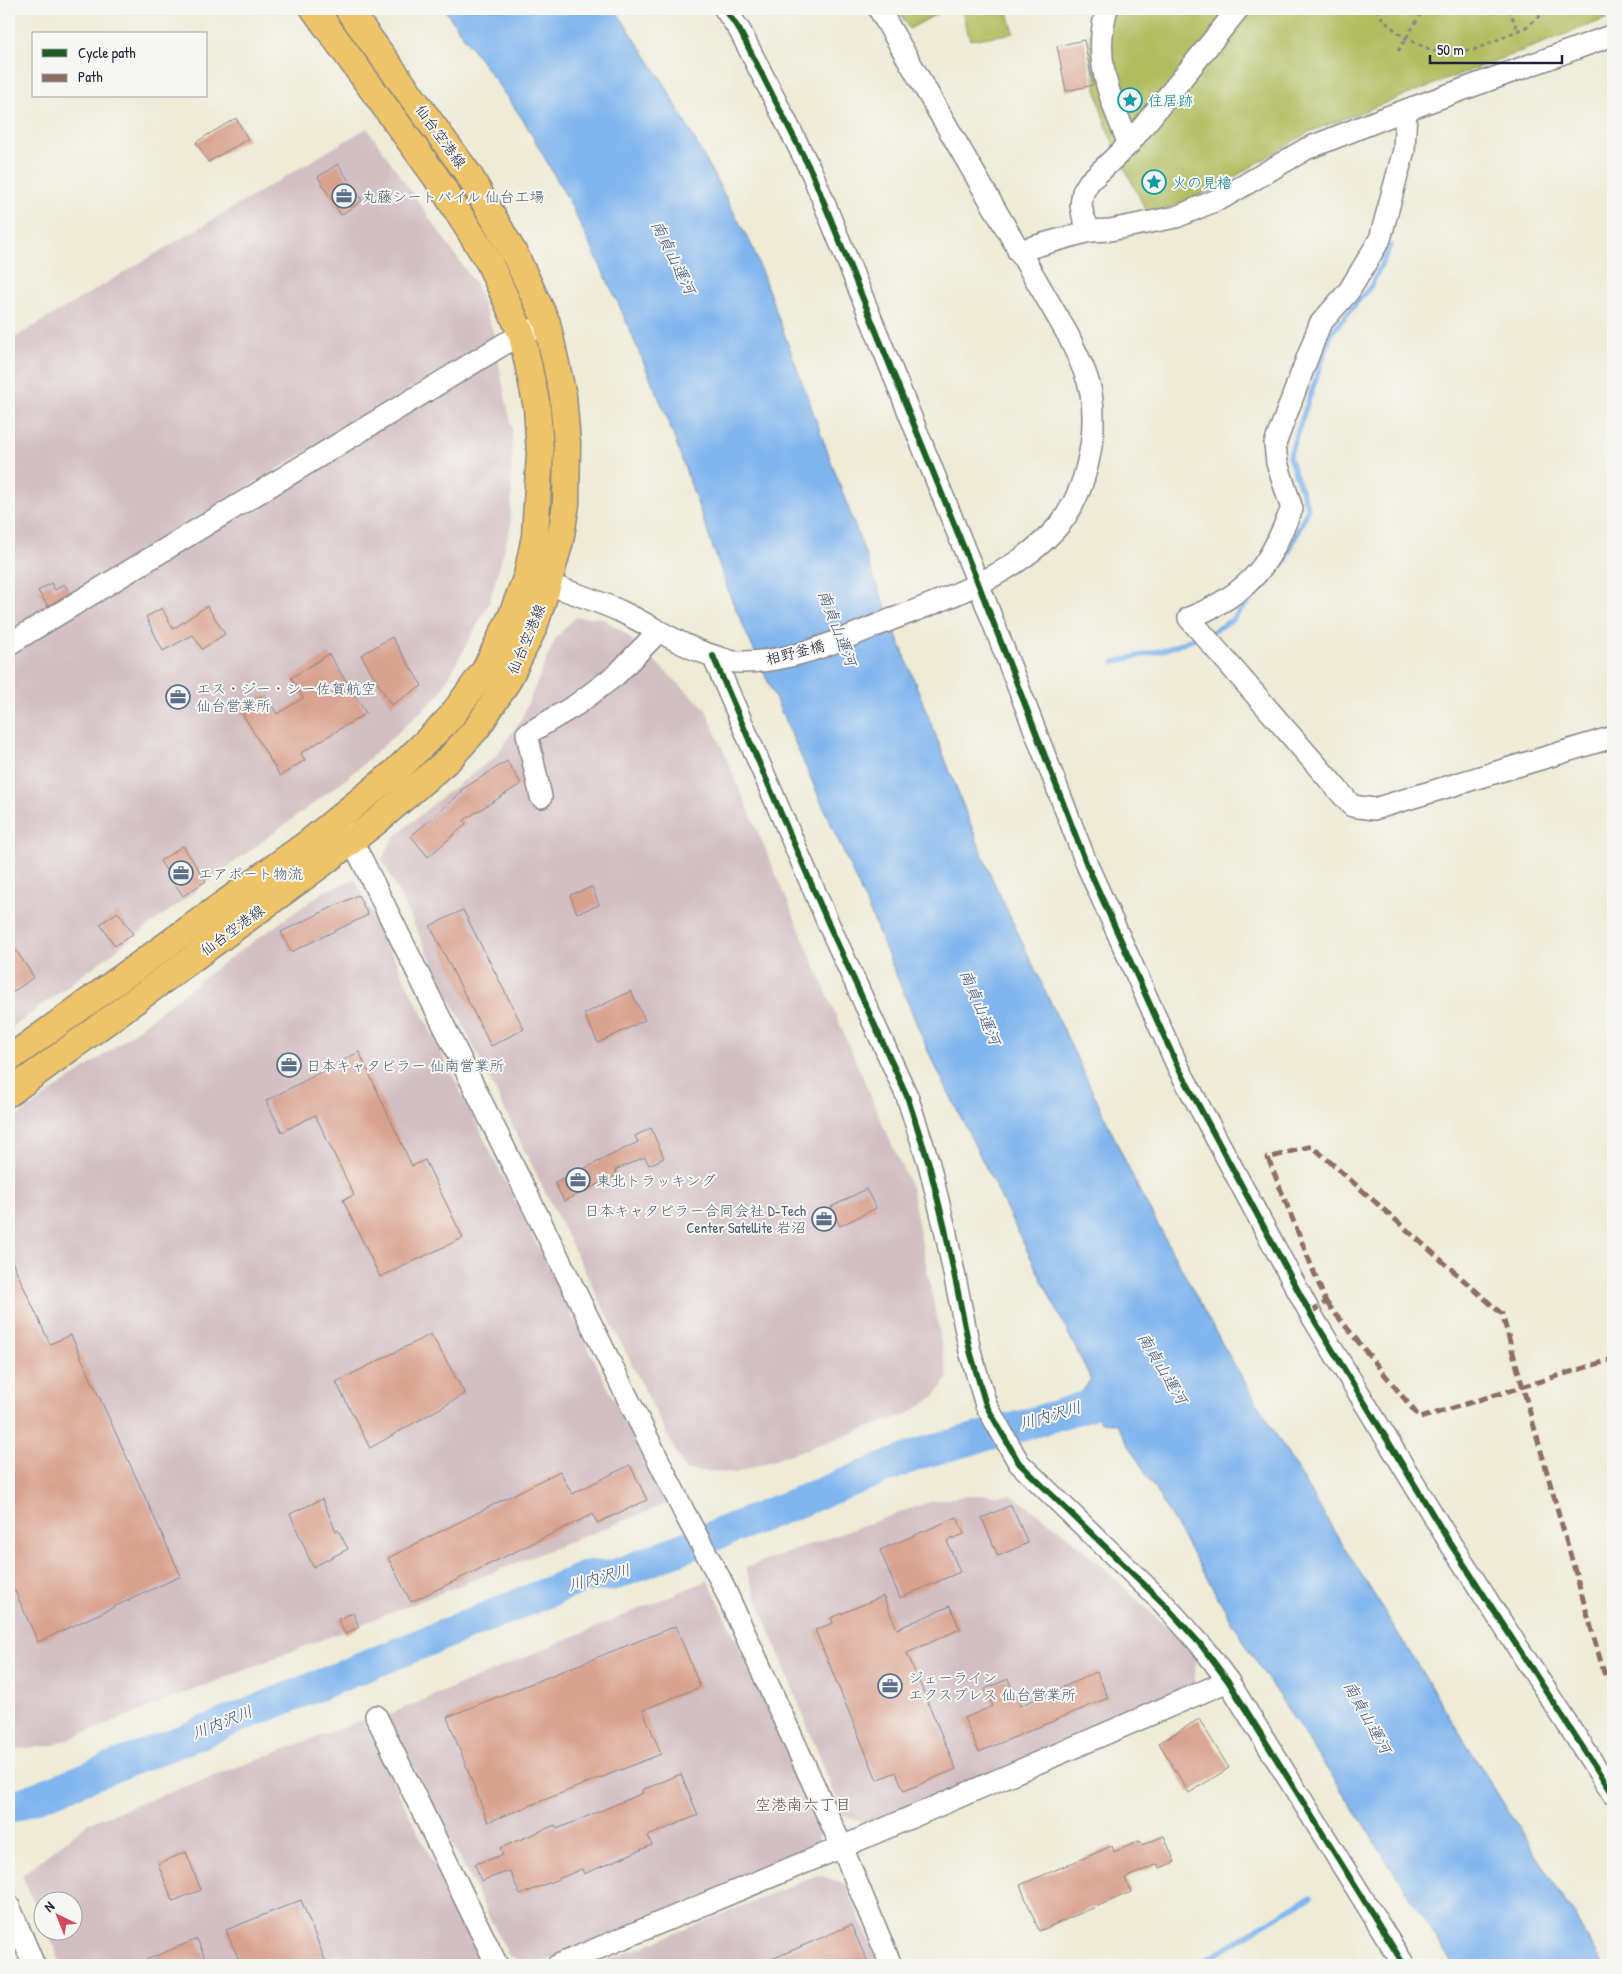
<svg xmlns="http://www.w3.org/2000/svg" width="1622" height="1974" font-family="'Patrick Hand','Klee One',sans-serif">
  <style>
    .industrial { fill: #d2bec3 }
    .green { fill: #b1be61; stroke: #6a704e }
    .water { fill: #80b5ee; stroke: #516c94 }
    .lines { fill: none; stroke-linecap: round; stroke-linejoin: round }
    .stream { stroke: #80b5ee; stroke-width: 5 }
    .river { stroke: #80b5ee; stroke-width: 31 }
    .building { fill: #d9a28f }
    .minor-casing { stroke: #888688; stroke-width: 24 }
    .major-casing { stroke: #888688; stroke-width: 29 }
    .path { stroke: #888688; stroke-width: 3; stroke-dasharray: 4 4; stroke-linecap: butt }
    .minor { stroke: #fff; stroke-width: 21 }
    .major { stroke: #efc469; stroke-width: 26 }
    .quiet { stroke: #8d6e63; stroke-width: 5; stroke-dasharray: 10 5; stroke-linecap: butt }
    .cycleway-casing { stroke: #f6f6f2; stroke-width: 9 }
    .cycleway { stroke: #1b5e20; stroke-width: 6 }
    .labels { text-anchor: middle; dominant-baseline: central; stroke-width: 4; stroke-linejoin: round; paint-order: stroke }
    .culture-label { font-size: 15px; fill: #0d838f; stroke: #f6f6f2; text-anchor: start }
    .street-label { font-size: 15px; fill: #22223b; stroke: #f6f6f2 }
    .service-label { font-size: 15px; fill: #4e5e75; stroke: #f6f6f2; text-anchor: start }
    .water-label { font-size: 16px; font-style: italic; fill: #43557a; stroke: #f6f6f2 }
    .neighbourhood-label { font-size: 16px; fill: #624f58; stroke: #f6f6f2 }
  </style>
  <rect width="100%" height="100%" fill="#f6f6f2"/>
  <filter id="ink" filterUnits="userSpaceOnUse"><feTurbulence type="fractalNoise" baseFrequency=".02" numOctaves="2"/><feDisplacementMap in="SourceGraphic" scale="10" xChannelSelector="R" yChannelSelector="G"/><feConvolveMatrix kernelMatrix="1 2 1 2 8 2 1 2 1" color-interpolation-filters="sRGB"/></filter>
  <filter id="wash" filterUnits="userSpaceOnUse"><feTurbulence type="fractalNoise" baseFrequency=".0096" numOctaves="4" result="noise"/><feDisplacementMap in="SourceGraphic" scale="20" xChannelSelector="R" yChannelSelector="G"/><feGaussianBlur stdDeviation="1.12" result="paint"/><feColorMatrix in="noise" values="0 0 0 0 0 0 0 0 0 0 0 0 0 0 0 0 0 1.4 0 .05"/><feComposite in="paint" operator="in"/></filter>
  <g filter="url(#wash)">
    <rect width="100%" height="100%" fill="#eeebd6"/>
    <!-- industrial -->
    <g class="industrial">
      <path d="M367,128L476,285L495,337L9,632V341Z"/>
      <path d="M497,356L512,428L511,525L489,603L439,695L350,776L9,1030V653Z"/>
      <path d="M576,617L601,618L622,631L705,708L879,1116L911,1187L948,1377L935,1396L908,1414L736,1473L685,1470L535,1172L382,859L393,838L439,799L494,758L521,720L556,637Z"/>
      <path d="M355,879L666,1504L54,1745L9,1750V1122L111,1050L216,968L325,891Z"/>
      <path d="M973,1495H1012L1069,1536L1196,1655L1194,1688L868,1823L843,1816L745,1568L932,1501Z"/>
      <path d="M708,1580L822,1823L815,1850L537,1965H532L509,1956L388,1715Z"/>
      <path d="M363,1720L483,1965H62L47,1932H72V1902H42V1922L22,1875L88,1823Z"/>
      <path d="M818,1875L845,1884L880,1965H598Z"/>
    </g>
    <!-- green -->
    <g class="green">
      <path d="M898,9H946L909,29Z"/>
      <path d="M961,9H1007L1014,33L970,40Z"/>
      <path d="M1094,9H1613V16L1309,132L1216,188L1171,207L1148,214C1136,190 1123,166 1112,141C1098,109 1083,42 1094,9Z"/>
    </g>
    <!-- water -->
    <path class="water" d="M444,9H615L664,83L752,246L871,570L990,874L1140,1192L1221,1342L1312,1495L1604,1965H1453L1361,1820L1253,1657L1116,1423L1100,1422L1082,1392L1091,1379L928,1051L870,912L730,596L667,417L619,305L570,203L524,121Z"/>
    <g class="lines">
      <!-- stream -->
      <g class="stream">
        <path d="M1210,633L1232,620L1285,561L1308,508L1289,457L1332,332L1371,286L1391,245"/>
        <path d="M1114,662L1167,649L1197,637"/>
        <path d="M1197,1965L1311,1896"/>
      </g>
      <!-- river -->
      <path class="river" d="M9,1808L203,1732L588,1576H612L922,1453L1025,1425L1131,1392"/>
    </g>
    <g id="blocks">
      <!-- building -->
      <g class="building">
        <path d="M1084,40L1093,85L1066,91L1057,46Z"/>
        <path d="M236,118L248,139L208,162L196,142Z"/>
        <path d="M338,164L362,201L341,215L318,177Z"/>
        <path d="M51,583L55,590L64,584L70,593L48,606L38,591Z"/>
        <path d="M207,606L225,634L202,649L193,635L163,651L146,617L162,608L173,629Z"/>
        <path d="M392,637L422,686L391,705L361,655Z"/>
        <path d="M329,654L366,713L301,753L305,760L280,776L240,710L265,694L277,714L303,698L291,678Z"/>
        <path d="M507,761L521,784L464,820L466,824L428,857L411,836L462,792L461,790Z"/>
        <path d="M183,846L206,881L183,896L160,861Z"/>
        <path d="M592,887L599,905L577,913L570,895Z"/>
        <path d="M358,895L368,915L291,952L281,932Z"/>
        <path d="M463,910L524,1029L491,1046L430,926Z"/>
        <path d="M118,912L133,934L115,946L100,924Z"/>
        <path d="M9,940L34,977L9,995Z"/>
        <path d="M631,991L645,1020L598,1043L584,1014Z"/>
        <path d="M359,1052L412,1166L425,1160L463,1238L380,1277L343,1200L354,1195L315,1115L282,1132L266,1101Z"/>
        <path d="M651,1128L664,1158L649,1165L645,1157L615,1170L617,1175L564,1201L555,1183L638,1142L635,1136Z"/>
        <path d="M866,1189L876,1208L840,1226L831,1207Z"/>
        <path d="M9,1255L50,1344L71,1335L181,1576L38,1642L9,1578Z"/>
        <path d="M431,1334L465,1394L370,1448L336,1382Z"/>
        <path d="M630,1465L647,1500L597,1523L593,1514L411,1602L388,1558L560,1471L572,1494Z"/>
        <path d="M322,1499L336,1531L338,1530L348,1549L313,1567L290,1514Z"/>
        <path d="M1011,1505L1028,1543L998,1556L982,1518Z"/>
        <path d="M957,1517L964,1534L947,1541L960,1572L900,1598L880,1550Z"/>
        <path d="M883,1596L897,1629L950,1606L960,1629L907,1653L956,1769L904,1791L896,1772L877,1780L815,1630L833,1623L831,1618Z"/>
        <path d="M353,1613L359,1627L345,1634L338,1619Z"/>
        <path d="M676,1626L700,1687L643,1710L661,1754L488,1822L447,1717Z"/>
        <path d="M1097,1672L1108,1698L979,1752L964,1718L993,1706L985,1689L1008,1679L1020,1706Z"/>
        <path d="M1199,1719L1229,1768L1189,1793L1159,1743Z"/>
        <path d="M681,1774L698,1815L648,1836L652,1845L584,1874L582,1869L520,1895L510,1871L481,1881L475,1864L503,1855L500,1848L555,1825L557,1829L643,1793L642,1790Z"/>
        <path d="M1164,1836L1175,1862L1160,1868L1158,1864L1125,1878L1131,1892L1039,1931L1020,1885L1112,1846L1114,1852L1140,1841L1142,1845Z"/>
        <path d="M186,1852L201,1890L173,1901L158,1864Z"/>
        <path d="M301,1900L327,1965H241L226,1930Z"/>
        <path d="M851,1925L869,1965H758Z"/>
        <path d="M197,1939L208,1965H134Z"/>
      </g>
    </g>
  </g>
  <g filter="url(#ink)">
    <use href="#blocks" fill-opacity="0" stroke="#888688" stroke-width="1"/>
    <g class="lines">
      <!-- minor casing -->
      <g class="minor-casing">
        <g id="minor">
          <path d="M725,9L740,31L812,173L978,583L1087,865L1178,1067L1310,1313L1450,1543L1613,1794"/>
          <path d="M1107,9C1092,58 1110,99 1129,144"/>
          <path d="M1406,110L1404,150L1380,239L1349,291L1320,324L1275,444L1277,463L1292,509C1284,525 1278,543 1268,558C1251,587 1219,606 1189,618L1352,806L1374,809L1613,737"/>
          <path d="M1090,231L1083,216L1081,205L1083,192L1089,182L1129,144L1238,9"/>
          <path d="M1018,251L1090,231L1110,230L1176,217L1224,197L1306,149L1387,117L1613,35"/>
          <path d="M534,579C563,590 594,599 622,612C654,627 682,647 717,657C723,659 730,662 736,662C790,664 840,640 890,620C949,598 1028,570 1066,516C1075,502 1083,483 1087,466C1093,442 1095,417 1091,393C1087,372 1076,353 1068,335L879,9"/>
          <path d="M9,644L504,344L547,323"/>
          <path d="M713,656L829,925L907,1096L929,1164L945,1229L970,1351L986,1405L1019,1463L1164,1604L1201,1645L1228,1681L1404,1965"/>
          <path d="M541,797L527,734L576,705L616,675L658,632"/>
          <path d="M344,828L362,860L685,1514L720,1579L842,1847L891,1965"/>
          <path d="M376,1716L497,1965"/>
          <path d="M9,1906L34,1965"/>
          <path d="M558,1965L842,1847L1228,1681"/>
        </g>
      </g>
      <!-- major casing -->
      <g class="major-casing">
        <g id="major">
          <path d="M9,1059L308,843L395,772L450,718L485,670L511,617L527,576L535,536L540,453L537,407L522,335L489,262L436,177L314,9"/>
          <path d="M9,1093L323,863L377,821L449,759L477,728L507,682L534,627L548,584L560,541L566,504L567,444L563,396L547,323L516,257L469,175L348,9"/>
        </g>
      </g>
      <!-- path -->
      <g class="path">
        <path d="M1377,9L1383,20L1405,38L1433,51L1474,50L1526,27L1549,9"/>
        <path d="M1509,9L1518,31"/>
        <path d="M1398,51L1424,9"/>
      </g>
      <!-- minor -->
      <use href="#minor" class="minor"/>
      <!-- major -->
      <use href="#major" class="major"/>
      <!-- quiet -->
      <g class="quiet">
        <path d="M1326,1302L1420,1418L1613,1359"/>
        <path d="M1310,1313L1326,1302L1268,1158L1312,1146L1502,1314L1604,1673L1613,1670"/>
      </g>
      <!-- cycleway casing -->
      <g class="cycleway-casing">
        <g id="cycleway">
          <path d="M725,9L740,31L812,173L978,583L1087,865L1178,1067L1310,1313L1450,1543L1613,1794"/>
          <path d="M713,656L829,925L907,1096L929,1164L945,1229L970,1351L986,1405L1019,1463L1164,1604L1201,1645L1228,1681L1404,1965"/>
        </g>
      </g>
      <!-- cycleway -->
      <use href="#cycleway" class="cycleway"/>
    </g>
  </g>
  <!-- icons -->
  <defs>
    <g id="sight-ring" transform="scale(1.25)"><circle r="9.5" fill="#f6f6f2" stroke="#0f9aa8" stroke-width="1.5"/><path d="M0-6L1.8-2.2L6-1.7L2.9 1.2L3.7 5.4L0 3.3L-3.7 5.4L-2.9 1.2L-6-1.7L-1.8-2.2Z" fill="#0f9aa8"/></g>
    <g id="office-ring" transform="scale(1.25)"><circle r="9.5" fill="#f6f6f2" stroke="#5c6f8a" stroke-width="1.5"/><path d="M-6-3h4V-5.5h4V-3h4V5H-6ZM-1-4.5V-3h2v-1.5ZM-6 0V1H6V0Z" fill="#5c6f8a"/></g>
  </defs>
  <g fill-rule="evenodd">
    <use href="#sight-ring" x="1130" y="100"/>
    <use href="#sight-ring" x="1154" y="182"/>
    <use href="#office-ring" x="344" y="196"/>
    <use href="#office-ring" x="178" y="697"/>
    <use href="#office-ring" x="181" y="873"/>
    <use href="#office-ring" x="289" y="1065"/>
    <use href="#office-ring" x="578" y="1180"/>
    <use href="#office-ring" x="824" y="1219"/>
    <use href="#office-ring" x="890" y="1686"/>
  </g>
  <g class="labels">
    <!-- culture labels -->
    <g class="culture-label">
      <text x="1148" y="100">住居跡</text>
      <text x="1172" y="182">火の見櫓</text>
    </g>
    <!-- street labels -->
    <g class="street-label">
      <text transform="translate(441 136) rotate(54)">仙台空港線</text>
      <text transform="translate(526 639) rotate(-67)">仙台空港線</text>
      <text transform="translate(795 652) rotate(-14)">相野釜橋</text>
      <text transform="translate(232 930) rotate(-36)">仙台空港線</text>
    </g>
    <!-- service labels -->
    <g class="service-label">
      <text x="362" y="196">丸藤シートパイル 仙台工場</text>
      <text x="196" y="688">エス・ジー・シー佐賀航空<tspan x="196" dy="17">仙台営業所</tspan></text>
      <text x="198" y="873">エアポート物流</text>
      <text x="306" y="1065">日本キャタピラー 仙南営業所</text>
      <text x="596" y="1180">東北トラッキング</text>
      <text x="806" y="1210" text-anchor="end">日本キャタピラー合同会社 D-Tech<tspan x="806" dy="17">Center Satellite 岩沼</tspan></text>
      <text x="908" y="1677">ジェーライン<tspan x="908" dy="17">エクスプレス 仙台営業所</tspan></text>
    </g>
    <!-- water labels -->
    <g class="water-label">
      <text transform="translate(674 257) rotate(64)">南貞山運河</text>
      <text transform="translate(838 628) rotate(69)">南貞山運河</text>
      <text transform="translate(981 1007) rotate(67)">南貞山運河</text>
      <text transform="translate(1163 1368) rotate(59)">南貞山運河</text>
      <text transform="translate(1050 1415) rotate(-16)">川内沢川</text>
      <text transform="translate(599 1577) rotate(-15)">川内沢川</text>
      <text transform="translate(1368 1717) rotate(61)">南貞山運河</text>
      <text transform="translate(222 1722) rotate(-22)">川内沢川</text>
    </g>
    <!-- neighbourhood labels -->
    <g class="neighbourhood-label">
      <text x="803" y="1804">空港南六丁目</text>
    </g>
  </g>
  <!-- margin -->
  <rect width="1622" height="1974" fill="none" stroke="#f6f6f2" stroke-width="30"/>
  <!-- legend -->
  <rect x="32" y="32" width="175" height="65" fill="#f6f6f2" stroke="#a1a1a9"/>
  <rect x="42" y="49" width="25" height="8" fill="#1b5e20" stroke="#a1a1a9"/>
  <text x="78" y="58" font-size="15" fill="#22223b">Cycle path</text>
  <rect x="42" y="74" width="25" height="8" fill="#8d6e63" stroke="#a1a1a9"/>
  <text x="78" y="82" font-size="15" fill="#22223b">Path</text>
  <!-- north arrow -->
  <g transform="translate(58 1916) rotate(317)"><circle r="24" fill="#f6f6f2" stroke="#a1a1a9"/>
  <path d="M0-4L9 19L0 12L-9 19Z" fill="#d1495b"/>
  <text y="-8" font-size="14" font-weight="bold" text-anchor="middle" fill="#22223b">N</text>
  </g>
  <!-- scale -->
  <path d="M1430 55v8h132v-8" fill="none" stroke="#22223b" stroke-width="2.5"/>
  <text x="1437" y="55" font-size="15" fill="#22223b" stroke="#f6f6f2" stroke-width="4" paint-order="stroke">50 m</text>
</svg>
